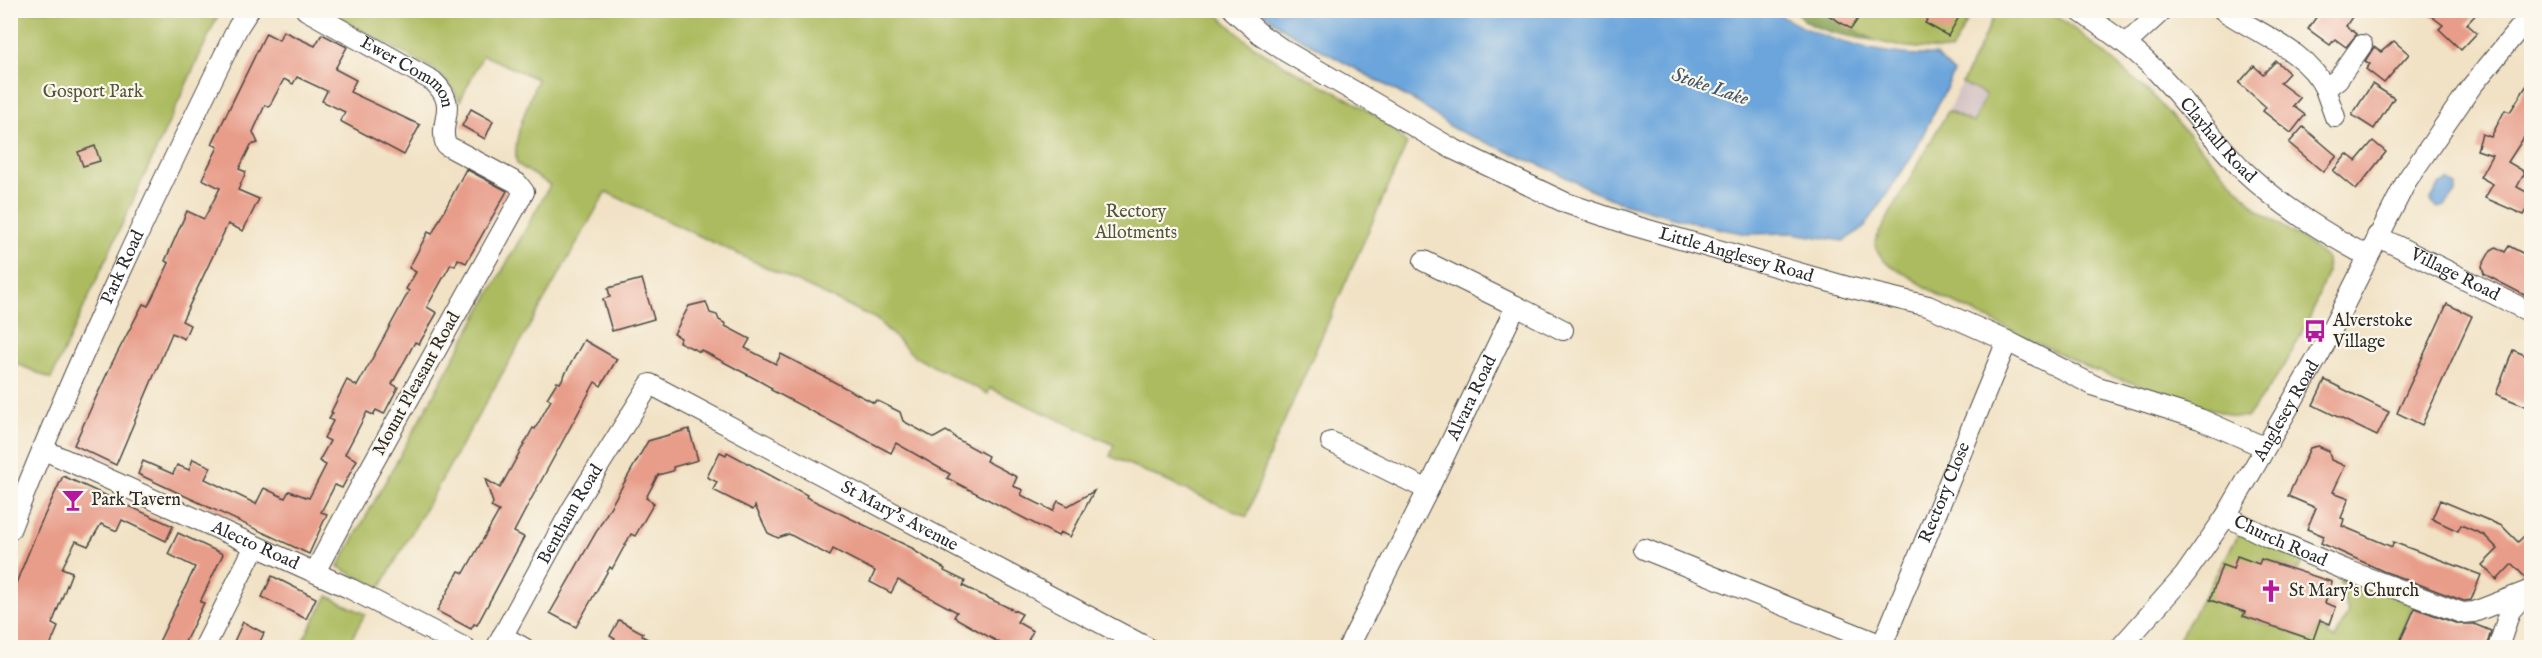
<svg xmlns="http://www.w3.org/2000/svg" width="2542" height="658" font-family="'IM FELL English',serif">
  <style>
    .industrial { fill: #d2bfc1 }
    .green { fill: #acbb5e; stroke: #6c7344; stroke-width: 1.5 }
    .forest { fill: #89a355; stroke: #5a6740; stroke-width: 1.5 }
    .water { fill: #6ca5db; stroke: #4c6883; stroke-width: 1.5 }
    .building { fill: #e89d8a }
    .lines { fill: none; stroke-linecap: round; stroke-linejoin: round }
    .minor-casing { stroke: #494642; stroke-width: 22 }
    .minor { stroke: #fff; stroke-width: 20 }
    .labels { text-anchor: middle; dominant-baseline: central; stroke-width: 4.5; stroke-linejoin: round; paint-order: stroke }
    .street-label { font-size: 18px; fill: #2b2b2b; stroke: #fbf7ec }
    .park-label { font-size: 18px; fill: #52563a; stroke: #fbf7ec }
    .poi-label { font-size: 18px; fill: #2b2b2b; stroke: #fbf7ec; text-anchor: start }
    .water-label { font-size: 20px; font-style: italic; fill: #425669; stroke: #fbf7ec }
  </style>
  <rect width="100%" height="100%" fill="#fbf7ec"/>
  <filter id="ink" filterUnits="userSpaceOnUse"><feTurbulence type="fractalNoise" baseFrequency=".0167" numOctaves="2"/><feDisplacementMap in="SourceGraphic" scale="12" xChannelSelector="R" yChannelSelector="G"/><feConvolveMatrix kernelMatrix="1 2 1 2 8 2 1 2 1" color-interpolation-filters="sRGB"/></filter>
  <filter id="wash" filterUnits="userSpaceOnUse"><feTurbulence type="fractalNoise" baseFrequency=".008" numOctaves="4" result="noise"/><feDisplacementMap in="SourceGraphic" scale="24" xChannelSelector="R" yChannelSelector="G"/><feGaussianBlur stdDeviation="1.35" result="paint"/><feColorMatrix in="noise" values="0 0 0 0 0 0 0 0 0 0 0 0 0 0 0 0 0 1.4 0 .05"/><feComposite in="paint" operator="in"/></filter>
  <g filter="url(#wash)">
    <rect width="100%" height="100%" fill="#f1e2c5"/>
    <!-- industrial -->
    <path class="industrial" d="M1962,83L1987,95L1973,123L1948,111Z"/>
    <!-- green -->
    <g class="green">
      <path d="M1997,10L2049,11L2081,34L2150,93L2258,210L2311,245L2326,258L2327,273L2311,315L2285,365L2247,418L2235,417L2093,370L1942,297L1884,261L1876,249L1875,244L1878,235L1948,111L1973,123L1986,95L1962,83Z"/>
      <path d="M10,11H220L51,379L11,361Z"/>
      <path d="M326,11H1214C1231,27 1247,43 1267,55C1315,85 1369,101 1407,144L1271,451L1247,517L1110,456L1114,445L990,388L988,394L915,357L876,319L606,192L380,588L338,567L550,185L517,164C511,137 529,105 537,79L483,55L460,101L450,84L433,69Z"/>
      <path d="M1807,11H1973L1951,51L1897,46L1873,40Z"/>
      <path d="M2239,534L2305,560L2298,570L2261,559L2243,616L2313,640L2317,628L2328,632V636L2335,639L2348,612L2339,580L2345,582L2347,578L2413,605L2396,647L2174,648Z"/>
      <path d="M328,596L365,614L347,647H299Z"/>
    </g>
    <!-- forest -->
    <path class="forest" d="M1798,11H1843L1852,29L1873,40C1853,37 1810,31 1798,14Z"/>
    <!-- water -->
    <g class="water">
      <path d="M1261,11H1774C1817,40 1885,57 1936,55L1954,73L1911,158L1864,228L1843,241L1793,233L1747,234L1707,226L1622,203L1597,193L1552,170L1454,129L1418,103L1285,30Z"/>
      <path d="M2448,181L2456,185V193L2444,206L2438,208L2432,203L2431,199L2440,185Z"/>
    </g>
    <g id="blocks">
      <!-- building -->
      <g class="building">
        <path d="M1820,10H1851L1860,16L1851,29Z"/>
        <path d="M1933,10H1963L1948,36L1925,23Z"/>
        <path d="M2321,10H2344L2352,17L2346,26L2357,34L2346,47L2335,39L2330,45L2308,29Z"/>
        <path d="M2423,10H2480L2467,24L2477,33L2461,50L2439,29L2443,25Z"/>
        <path d="M283,31L315,46L322,34L347,47L335,69L356,80L350,92L420,125L404,155L340,121L345,112L322,101L327,91L297,77L293,84L284,79L269,107L265,105L253,132L258,143L251,145L239,169L246,172L238,190L259,199L243,231L228,224L182,321L190,325L184,339L172,333L116,465L74,445L111,365L143,304L148,306L169,263L165,261L187,211L204,219L220,188L202,179L218,147L212,144L266,33L279,40Z"/>
        <path d="M2394,41L2409,54L2384,83L2366,69L2370,64L2365,61L2374,47L2381,52Z"/>
        <path d="M2276,61L2289,73L2280,83L2300,98L2293,106L2305,115L2291,133L2263,111L2266,107L2239,83L2254,66L2263,74Z"/>
        <path d="M2532,77V125L2508,162L2525,172L2517,187L2532,195V201L2524,215L2485,198L2493,184L2480,177L2492,155L2477,150L2482,134L2491,137L2505,110L2510,112Z"/>
        <path d="M2372,84L2394,98L2374,129L2352,115Z"/>
        <path d="M471,109L493,121L485,139L462,126Z"/>
        <path d="M2303,127L2337,156L2323,172L2289,143Z"/>
        <path d="M2373,141L2386,152L2356,190L2333,171L2347,154L2356,161Z"/>
        <path d="M95,146L100,161L83,166L78,152Z"/>
        <path d="M466,169L507,191L466,263L458,259L455,266L451,264L427,307L437,313L419,344L415,342L392,384L398,387L384,414L376,410L373,415L367,412L345,454L357,460L342,488L335,485L321,512L327,514L309,554L138,474L143,461L173,474L177,465L189,470L193,459L211,467L205,479L256,504L264,488L285,498L289,491L309,498L326,465L319,461L330,441L324,438L333,421L329,419L333,413L331,412L347,380L357,386L366,370L409,291L406,289L416,272L409,268L428,232L432,234Z"/>
        <path d="M2509,246L2532,258V299L2484,274L2482,266L2491,250L2496,247L2505,252Z"/>
        <path d="M642,279L654,319L612,331L603,299L610,297L608,288Z"/>
        <path d="M706,302L710,313L717,315L719,320L726,324L725,326L750,339L745,348L776,364L781,354L874,403L876,400L900,412L903,421L934,438L946,431L953,435L955,438L988,456L986,461L1017,477L1013,486L1023,490L1021,495L1053,511L1058,501L1068,506L1094,491L1070,537L1060,532L1058,536L947,478L950,474L896,443L891,453L771,390L772,388L752,377L701,350L700,352L679,342L681,338L674,334L689,306Z"/>
        <path d="M2447,304L2472,316L2422,425L2397,413Z"/>
        <path d="M584,340L617,359L601,386L595,382L529,503L514,532L524,537L477,625L474,624L471,629L437,611L459,571L464,573L499,511L491,507L493,503L485,479L500,488L533,428L535,429L551,400L547,398L557,382L560,383Z"/>
        <path d="M2513,350L2532,358V409L2496,394Z"/>
        <path d="M2325,380L2389,412L2377,436L2313,405Z"/>
        <path d="M689,429L698,460L673,467V471L658,475L646,498L654,503L635,536L631,534L612,569L610,567L576,627L550,613L648,441Z"/>
        <path d="M2318,446L2329,451L2331,460L2345,466L2333,492L2349,498L2341,518L2344,519L2342,526L2392,547L2393,542L2481,575L2471,600L2464,601L2383,571L2321,543L2324,536L2307,529L2316,508L2288,496L2310,448Z"/>
        <path d="M720,452L726,455L727,452L807,495L806,497L914,549L913,550L945,569L944,571L965,581L963,586L1022,614L1017,622L1033,631L1024,648H1009L991,638L954,617L957,612L898,580L891,593L870,582L875,571L833,549L830,556L789,534L778,538L768,533L755,506L753,510L713,490L717,482L707,477Z"/>
        <path d="M63,476L173,526L166,541L122,520L117,531L101,524L88,546L76,541L62,568L72,572L52,624L58,627L49,648H10V598L39,527Z"/>
        <path d="M2440,500L2502,526L2518,542L2532,528V580L2527,579L2512,564L2497,580L2482,565L2498,549L2484,535L2461,525L2458,531L2432,519Z"/>
        <path d="M178,533L223,554L200,602L204,603L182,648H156L195,567L168,554Z"/>
        <path d="M2237,556L2259,564L2261,559L2332,582L2325,603L2336,607L2330,624L2320,620L2313,640L2243,616L2245,612L2210,600L2222,565L2233,569Z"/>
        <path d="M272,576L316,598L306,619L262,597Z"/>
        <path d="M2415,608L2458,624H2474L2491,631L2486,648H2397Z"/>
        <path d="M619,620L643,633L642,636L664,648H611L615,639L610,636Z"/>
        <path d="M243,622L264,633L257,648H231Z"/>
      </g>
    </g>
  </g>
  <g filter="url(#ink)">
    <use href="#blocks" fill-opacity="0" stroke="#494642" stroke-width="1.5"/>
    <g class="lines">
      <!-- minor casing -->
      <g class="minor-casing">
        <g id="minor">
          <path id="s1" d="M306,10L433,81C461,107 437,121 446,145L517,183L524,192L366,476L315,572"/>
          <path id="s2" d="M1233,10L1260,34L1285,51L1451,148L1566,203L1631,225L1848,287L1928,306L2007,341L2095,386L2200,419L2264,447"/>
          <path id="s3" d="M2078,10C2106,30 2136,49 2160,75C2189,105 2214,141 2244,171C2281,206 2323,232 2367,256"/>
          <path d="M2223,10C2256,33 2308,51 2325,89"/>
          <path d="M2126,44L2163,10"/>
          <path d="M2335,117L2325,89L2338,79L2362,45"/>
          <path id="s4" d="M2377,236L2532,313"/>
          <path d="M1516,306L1563,330"/>
          <path d="M1331,442L1428,490"/>
          <path id="s5" d="M42,449L351,589L465,648"/>
          <path id="s6" d="M2226,516L2270,538L2346,570L2462,613L2474,612L2528,591"/>
          <path id="s7" d="M10,530C77,358 157,192 238,27L249,10"/>
          <path d="M1644,549L1882,645"/>
          <path d="M502,636L524,648"/>
          <path d="M204,648L255,546"/>
          <path id="s8" d="M496,648L572,509L650,384L1148,648"/>
          <path id="s9" d="M1348,648L1428,490L1516,306L1424,261"/>
          <path id="s10" d="M1881,648L2007,341"/>
          <path id="s11" d="M2120,648L2184,576L2226,516L2320,353L2407,180L2471,87L2532,13"/>
          <path d="M2498,648L2510,611L2526,593"/>
        </g>
      </g>
      <!-- minor -->
      <use href="#minor" class="minor"/>
    </g>
  </g>
  <!-- icons -->
  <defs>
    <g id="bus-bare" transform="scale(1.8)"><path d="M-5-6H5V4H4V6H2V4H-2V6H-4V4H-5ZM-3.5-4V0h7V-4ZM-3.5 1.2v1.5H-2V1.2ZM2 1.2v1.5H3.5V1.2Z" fill="#b5179e" stroke="#fbf7ec" stroke-width="2.5" paint-order="stroke"/></g>
    <g id="bar-bare" transform="scale(1.8)"><path d="M-6-5H6L.8 .8V4.5H3.5V6h-7V4.5H-.8V.8Z" fill="#b5179e" stroke="#fbf7ec" stroke-width="2.5" paint-order="stroke"/></g>
    <g id="church-bare" transform="scale(1.8)"><path d="M-1.2-6h2.4v3.5h3.3v2.4h-3.3V6h-2.4V-.1h-3.3v-2.4h3.3Z" fill="#b5179e" stroke="#fbf7ec" stroke-width="2.5" paint-order="stroke"/></g>
  </defs>
  <g fill-rule="evenodd">
    <use href="#bus-bare" x="2315" y="331"/>
    <use href="#bar-bare" x="73" y="500"/>
    <use href="#church-bare" x="2271" y="591"/>
  </g>
  <g class="labels">
    <!-- street labels -->
    <g class="street-label">
      <text stroke="none"><textPath href="#s1" startOffset="120">Ewer Common</textPath></text>
      <text stroke="none"><textPath href="#s3" startOffset="192">Clayhall Road</textPath></text>
      <text stroke="none"><textPath href="#s2" startOffset="564">Little Anglesey Road</textPath></text>
      <text stroke="none"><textPath href="#s7" startOffset="286">Park Road</textPath></text>
      <text stroke="none"><textPath href="#s4" startOffset="87">Village Road</textPath></text>
      <text transform="translate(417 384) rotate(-61)">Mount Pleasant Road</text>
      <text stroke="none"><textPath href="#s9" startOffset="279">Alvara Road</textPath></text>
      <text stroke="none"><textPath href="#s11" startOffset="291">Anglesey Road</textPath></text>
      <text stroke="none"><textPath href="#s10" startOffset="168">Rectory Close</textPath></text>
      <text stroke="none"><textPath href="#s8" startOffset="153">Bentham Road</textPath></text>
      <text stroke="none"><textPath href="#s8" startOffset="588">St Mary's Avenue</textPath></text>
      <text stroke="none"><textPath href="#s6" startOffset="60">Church Road</textPath></text>
      <text stroke="none"><textPath href="#s5" startOffset="234">Alecto Road</textPath></text>
    </g>
    <!-- park labels -->
    <g class="park-label">
      <text x="93" y="92">Gosport Park</text>
      <text x="1136" y="212">Rectory<tspan x="1136" dy="21">Allotments</tspan></text>
    </g>
    <!-- poi labels -->
    <g class="poi-label">
      <text x="2333" y="321">Alverstoke<tspan x="2333" dy="21">Village</tspan></text>
      <text x="91" y="500">Park Tavern</text>
      <text x="2289" y="591">St Mary's Church</text>
    </g>
    <!-- water labels -->
    <g class="water-label">
      <text transform="translate(1710 87) rotate(19)">Stoke Lake</text>
    </g>
  </g>
  <!-- margin -->
  <rect width="2542" height="658" fill="none" stroke="#fbf7ec" stroke-width="36"/>
</svg>
